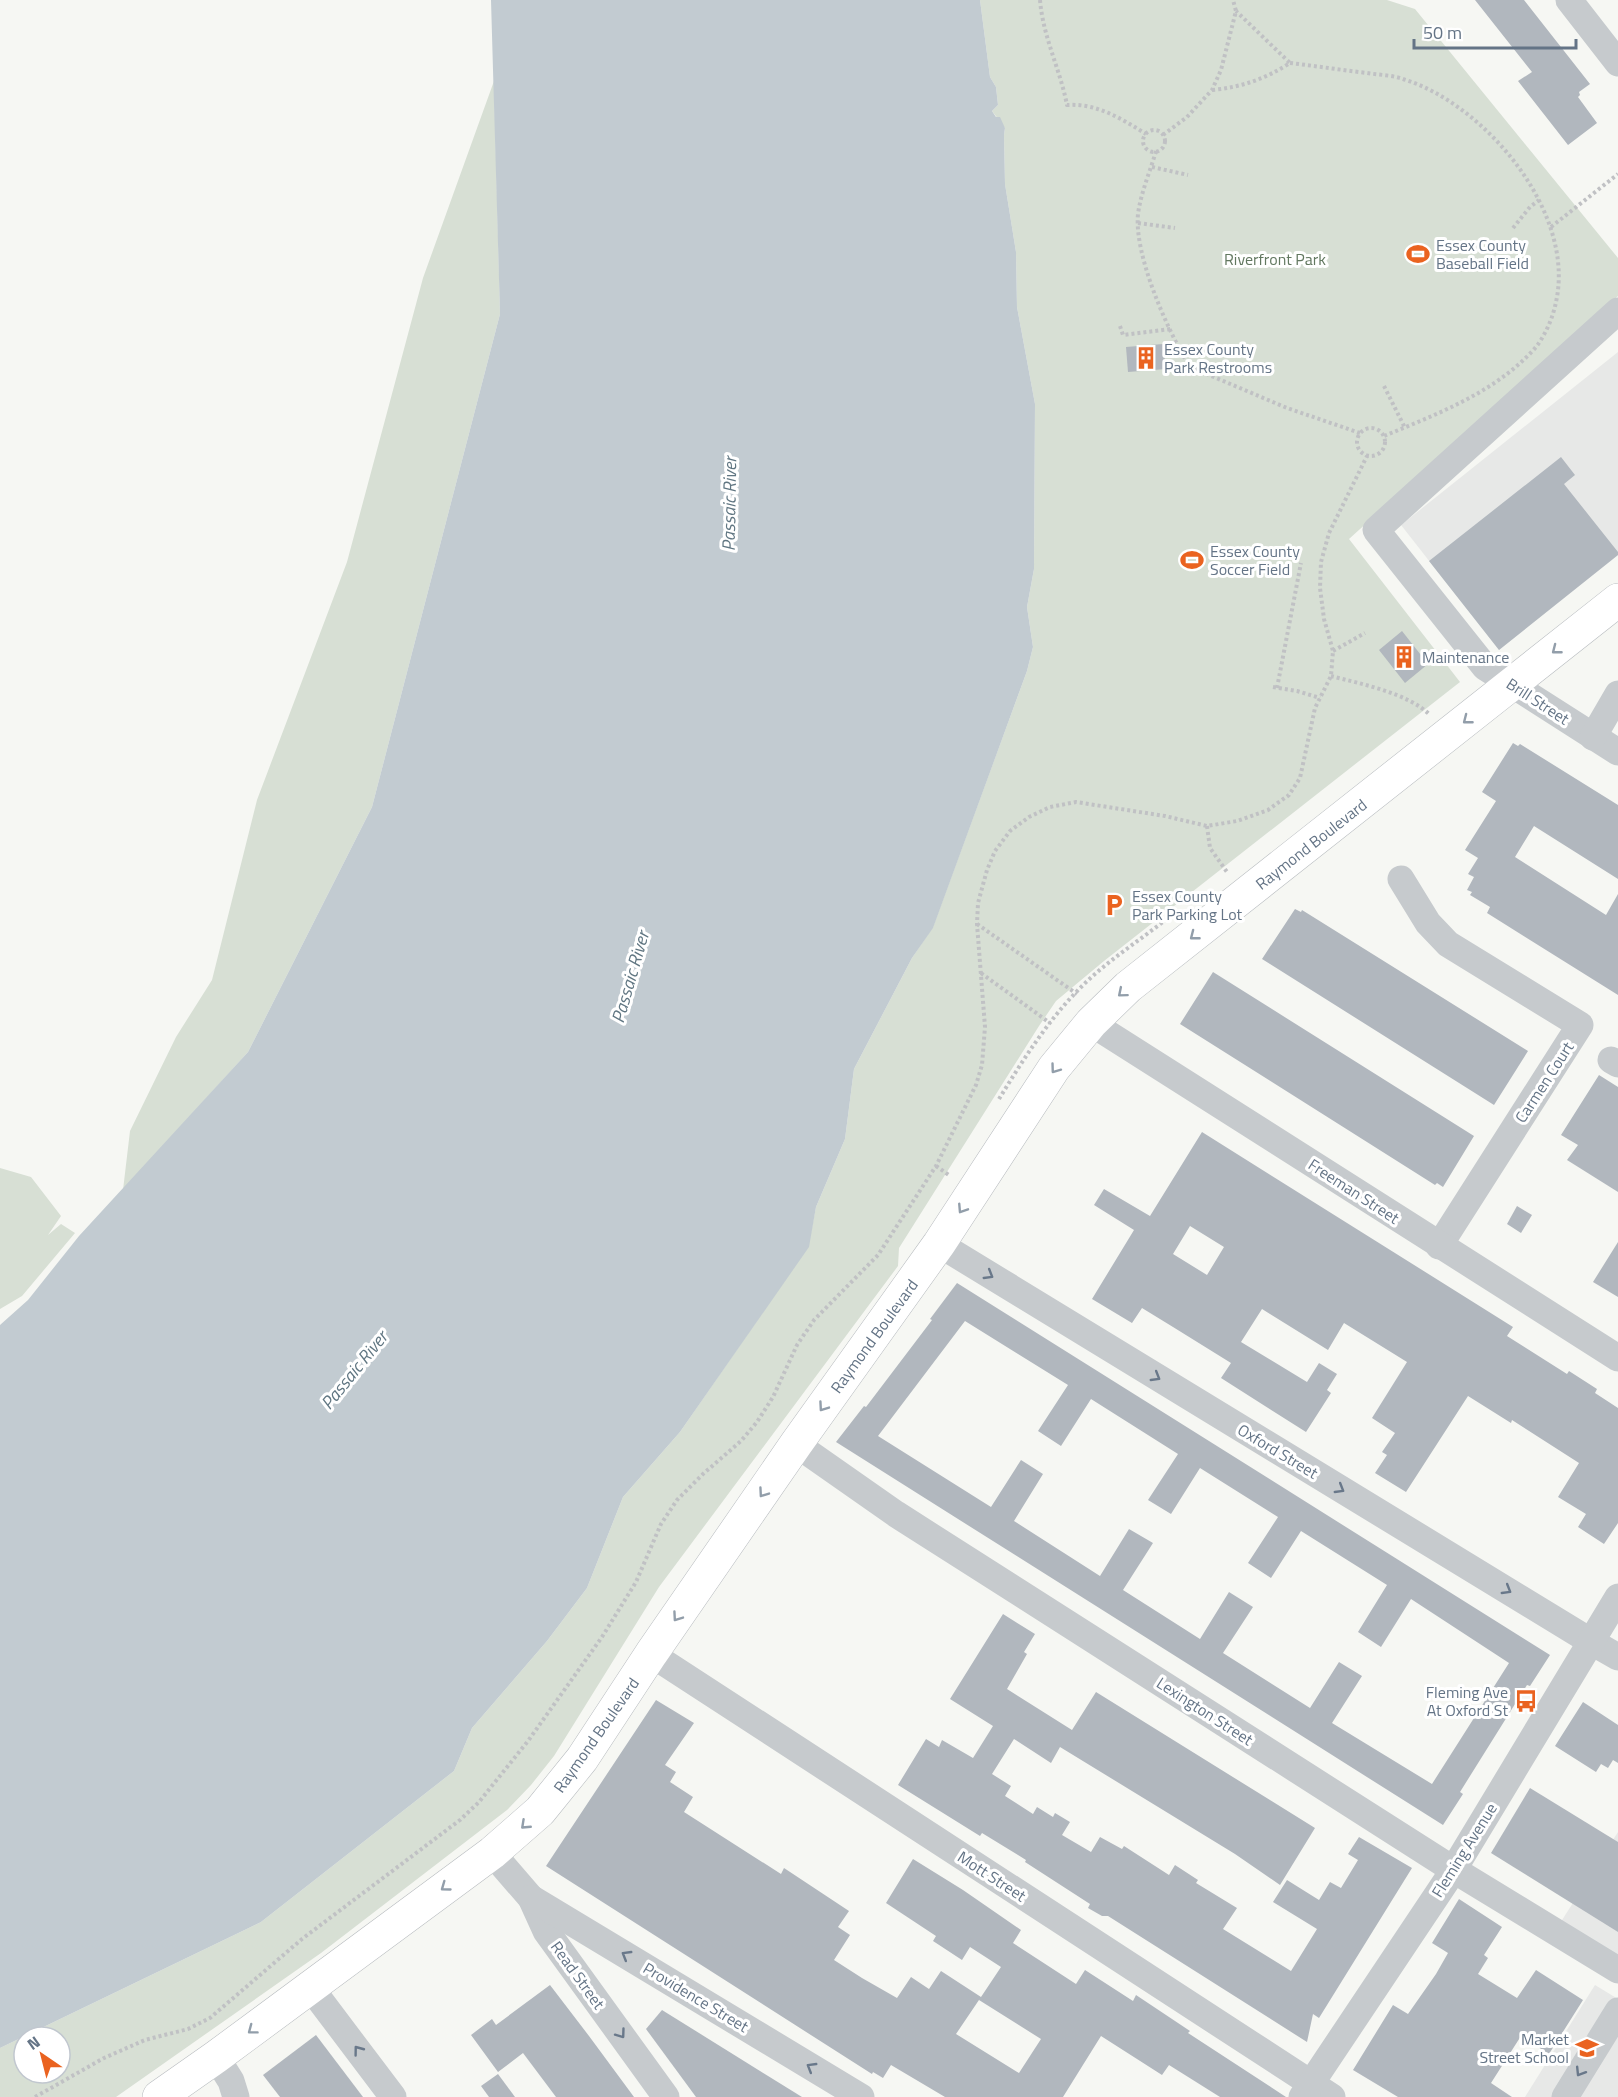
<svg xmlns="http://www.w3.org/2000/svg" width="1618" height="2097" font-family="'Titillium Web',sans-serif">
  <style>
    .built { fill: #e7e8e7 }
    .green { fill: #d7dfd4; fill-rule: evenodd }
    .water { fill: #c2cbd1 }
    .building { fill: #b1b7be; fill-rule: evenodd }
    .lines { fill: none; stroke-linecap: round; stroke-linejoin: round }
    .major-casing { stroke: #b7bbbf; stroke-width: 34 }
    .path { stroke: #c0c1c4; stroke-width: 4; stroke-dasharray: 3 3; stroke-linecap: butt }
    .minor { stroke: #c6cacd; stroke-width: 27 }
    .major { stroke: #fff; stroke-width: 33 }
    .oneway { stroke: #929eaa }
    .oneway2 { stroke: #69788a }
    .labels { text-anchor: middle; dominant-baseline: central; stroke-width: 6; stroke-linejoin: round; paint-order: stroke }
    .poi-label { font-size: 16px; fill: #647486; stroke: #fff; text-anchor: start }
    .park-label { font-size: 16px; fill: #627860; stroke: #fff }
    .street-label { font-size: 16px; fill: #647486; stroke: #fff }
    .water-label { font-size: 18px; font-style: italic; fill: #607682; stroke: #fff }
  </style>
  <rect width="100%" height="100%" fill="#f6f7f3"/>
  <!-- built -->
  <g class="built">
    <path d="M1618,352V555L1499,650L1401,525Z"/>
    <path d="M1618,1832V1962L1557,1928Z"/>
    <path d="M1595,1985L1618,1999V2097H1525Z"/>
  </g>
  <!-- green -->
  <g class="green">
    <path d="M980,0H1387L1415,9L1618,258V296L1349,539L1460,682L1104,961L1056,1001L1039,1026L899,1248L898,1266L659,1587L554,1756L531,1785L507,1810L321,1953L116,2097H0V2048L261,1922L454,1771L472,1728L547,1641L587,1588L623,1497L680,1432L808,1247L816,1207L845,1139L854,1069L912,958L933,927L1027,671L1033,647L1027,607L1034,569L1035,404L1017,307L1016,252L1005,184L1004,135L1005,128L992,111L998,105L996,87L990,77ZM24,2037H60V2073H24Z"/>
    <path d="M494,81L500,314L372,807L248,1052L123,1190L130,1131L176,1037L212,980L257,800L347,562L423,278Z"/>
    <path d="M0,1168L31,1177L61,1216L48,1235L61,1224L75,1233L22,1296L0,1309Z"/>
  </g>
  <!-- water -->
  <path class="water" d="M491,0H980L990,77L996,87L998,105L992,111L996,117H1000L1005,128L1004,135L1005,184L1016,252L1017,307L1035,404L1034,569L1027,607L1033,647L1027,671L933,928L912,958L854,1069L845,1139L816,1207L809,1247L680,1432L623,1497L587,1588L547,1641L472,1728L454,1771L261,1922L0,2048V1325L28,1300L79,1236L248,1052L372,807L500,314Z"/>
  <!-- building -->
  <g class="building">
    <path d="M1475,0H1524L1590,84L1579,92L1580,95L1578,97L1597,123L1568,145L1518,81L1532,72Z"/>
    <path d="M1163,344L1166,369L1128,372L1126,347Z"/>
    <path d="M1561,457L1575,475L1564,484L1618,552V555L1499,650L1429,561Z"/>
    <path d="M1402,631L1428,664L1405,683L1379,650Z"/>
    <path d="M1513,743L1518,746L1520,744L1618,805V879L1534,826L1515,857L1606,915L1618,894V995L1487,913L1490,907L1470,895L1472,892L1467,890L1474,877L1468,874L1478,858L1465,850L1496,801L1482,792Z"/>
    <path d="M1295,909L1301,912L1302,910L1528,1051L1494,1105L1262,959Z"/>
    <path d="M1213,972L1474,1136L1443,1187L1437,1183L1435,1185L1180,1024Z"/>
    <path d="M1599,1075L1618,1087V1192L1567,1160L1578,1145L1561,1135Z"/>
    <path d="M1202,1132L1513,1327L1507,1336L1567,1374L1569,1371L1597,1389L1595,1393L1618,1408V1523L1604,1544L1578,1527L1586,1514L1558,1497L1579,1463L1512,1420L1511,1423L1468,1396L1406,1492L1375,1473L1387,1455L1382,1452L1395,1433L1372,1418L1407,1362L1344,1323L1328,1350L1262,1309L1241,1342L1307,1382L1319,1363L1337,1374L1327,1390L1331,1393L1306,1432L1221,1378L1231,1363L1173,1327L1142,1308L1132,1323L1092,1299L1134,1230L1094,1205L1104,1189L1150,1216ZM1190,1226L1224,1247L1207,1275L1173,1254Z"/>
    <path d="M1517,1206L1532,1215L1521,1233L1507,1224Z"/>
    <path d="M1618,1242V1297L1593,1282Z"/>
    <path d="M957,1283L1550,1655L1530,1686L1527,1685L1460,1792L1463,1794L1443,1825L836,1442L864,1406L866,1407L932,1320L930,1319ZM965,1321L1068,1385L1038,1431L1061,1446L1091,1399L1178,1454L1148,1500L1171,1514L1200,1468L1278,1517L1248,1563L1271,1578L1301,1531L1387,1585L1358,1632L1381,1647L1411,1599L1509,1663L1432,1784L1332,1723L1362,1676L1339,1662L1310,1708L1223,1653L1253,1607L1229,1592L1200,1639L1123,1590L1153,1543L1129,1529L1100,1576L1014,1521L1043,1474L1021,1460L991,1507L878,1436Z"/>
    <path d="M1003,1614L1035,1634L1024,1652L1027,1654L1007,1689L1072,1730L1096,1692L1315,1828L1280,1885L1235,1854L1060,1747L1051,1763L1014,1739L992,1774L1011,1786L1005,1796L1033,1814L1037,1807L1053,1817L1055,1813L1070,1822L1062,1835L1091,1852L1100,1837L1122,1849L1124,1846L1169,1875L1175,1865L1198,1880L1196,1883L1237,1908L1223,1929L1291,1971L1317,1929L1273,1902L1287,1880L1319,1900L1330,1882L1341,1888L1358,1860L1348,1854L1359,1837L1412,1868L1319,2018L1313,2014L1307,2042L1108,1916H1102L1088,1908L1090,1904L1025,1862L1026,1860L982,1833L980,1836L898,1785L926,1739L939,1747L942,1740L973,1758L993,1726L950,1699Z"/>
    <path d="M656,1700L694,1723L665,1765L676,1772L670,1782L693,1797L684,1812L781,1874L784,1868L849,1911L838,1927L850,1935L834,1960L862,1978L897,1998L911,1977L929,1989L941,1971L981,1997L956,2034L1019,2073L1041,2039L979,2000L1001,1967L970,1947L962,1960L933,1941L936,1936L886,1903L913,1859L963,1890L1021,1930L1013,1943L1076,1984L1085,1970L1133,2001L1136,1995L1190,2031L1188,2033L1286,2097H1220L1169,2065L1162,2075L1101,2036L1063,2097H945L891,2065L883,2078L873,2072L872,2074L546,1866Z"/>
    <path d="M1583,1702L1618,1725V1763L1613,1760L1608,1768L1601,1764L1596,1772L1555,1746Z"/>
    <path d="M1530,1788L1618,1842V1932L1491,1853Z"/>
    <path d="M1459,1899L1502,1927L1484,1955L1488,1958L1478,1974L1517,1998L1536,1970L1583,2000L1549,2054L1521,2036L1491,2083L1512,2097H1398L1353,2070L1393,2005L1408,2014L1436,1974L1448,1953L1432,1943Z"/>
    <path d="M550,1985L589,2036L634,2097H556L523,2053L498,2072L471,2035L492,2019L496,2025Z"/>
    <path d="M662,2010L802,2097H696L646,2029Z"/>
    <path d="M316,2035L363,2097H280L263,2075Z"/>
    <path d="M498,2074L515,2097H489L481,2086Z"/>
  </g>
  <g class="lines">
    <!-- major casing -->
    <g class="major-casing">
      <path id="major" d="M159,2097L216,2057L492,1853L540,1811L582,1759L651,1654L796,1444L939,1244L1054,1068L1091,1023L1128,987L1618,600"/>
    </g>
    <!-- path -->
    <g class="path">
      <path d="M1040,0C1043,37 1060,69 1067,105C1097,103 1122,119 1146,134"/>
      <path d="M1290,63C1316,66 1341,70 1367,73C1379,75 1392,75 1403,79C1485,104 1576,212 1556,302C1553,317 1546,334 1536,347C1497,392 1437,414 1384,436"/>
      <path d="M1212,90C1242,87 1265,79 1290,63L1236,11"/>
      <circle cx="1154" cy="141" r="11"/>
      <path d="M1163,135L1187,117L1212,90L1221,70L1236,11L1233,0"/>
      <path d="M1156,151C1150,172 1141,192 1138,214C1134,254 1166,327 1187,362L1195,369L1287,408L1360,433"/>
      <path d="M1152,167L1188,175"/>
      <path d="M1138,223L1175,228"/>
      <path d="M1551,227L1618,174"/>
      <path d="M1513,228L1530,207L1539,200"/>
      <path d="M1120,326L1123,335L1171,329"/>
      <path d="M1384,386L1405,428"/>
      <circle cx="1371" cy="442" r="14"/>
      <path d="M1333,651L1365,633"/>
      <path d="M1331,676C1361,684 1408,693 1430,715"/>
      <path d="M1273,687L1297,691L1320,698"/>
      <path d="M1277,688L1301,563"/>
      <path d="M1207,826L1210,848L1227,872"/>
      <path d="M977,924L1077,994"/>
      <path d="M981,973L1050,1023"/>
      <path d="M999,1099C1026,1055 1055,1009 1095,974C1118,954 1144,937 1168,918"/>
      <path d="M936,1166L950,1176"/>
      <path d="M35,2097L104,2058L145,2040L188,2029L210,2018L302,1939L460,1820L479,1802L528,1741L602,1637L636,1582L661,1524L677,1500L703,1474L741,1441L757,1422L773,1397L797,1345L814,1320L878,1255L936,1166L976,1085L982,1065L985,1027L977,924L978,903L987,870L995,851L1010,831L1029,817L1050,807L1076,802L1165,816L1207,826L1237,821L1268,810L1289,795L1300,778L1315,708L1331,676L1333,651L1324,619L1320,588L1321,562L1329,533L1367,456"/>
    </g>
    <!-- minor -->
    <g class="minor">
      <path d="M1569,0L1618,63"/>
      <path d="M1618,311L1376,530L1485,667L1618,752"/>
      <path d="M1593,737L1618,694"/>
      <path d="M1401,879L1428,923L1448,944L1580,1025L1439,1246"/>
      <path d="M1091,1023L1618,1358"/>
      <path d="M1611,1060L1618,1064"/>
      <path d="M939,1244L1590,1641L1618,1657"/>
      <path d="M796,1444L896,1514L1454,1870L1618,1970"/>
      <path d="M651,1654L1332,2097"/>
      <path d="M492,1853L531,1898L546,1931L666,2097"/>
      <path d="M531,1898L861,2097"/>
      <path d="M310,1987L393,2097"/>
      <path d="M216,2057L231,2081L236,2097"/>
      <path d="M1302,2097L1449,1877L1618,1597"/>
      <path d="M1565,2097L1618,2011"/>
    </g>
    <!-- major -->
    <use href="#major" class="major"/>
  </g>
  <!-- one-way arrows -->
  <defs><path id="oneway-chevron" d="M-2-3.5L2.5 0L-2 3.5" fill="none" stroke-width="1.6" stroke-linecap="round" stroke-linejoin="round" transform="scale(1.5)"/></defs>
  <g class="oneway">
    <use href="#oneway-chevron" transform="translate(1556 650) rotate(142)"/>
    <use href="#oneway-chevron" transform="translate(1467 720) rotate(142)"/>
    <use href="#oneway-chevron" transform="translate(1194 936) rotate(142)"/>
    <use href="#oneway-chevron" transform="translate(1122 993) rotate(140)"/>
    <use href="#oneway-chevron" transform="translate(1055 1069) rotate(126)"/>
    <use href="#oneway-chevron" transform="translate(962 1209) rotate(123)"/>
    <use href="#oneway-chevron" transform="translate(823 1407) rotate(125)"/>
    <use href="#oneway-chevron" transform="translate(763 1493) rotate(125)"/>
    <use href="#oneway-chevron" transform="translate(677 1617) rotate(125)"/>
    <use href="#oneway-chevron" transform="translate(525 1825) rotate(137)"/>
    <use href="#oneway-chevron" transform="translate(445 1887) rotate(144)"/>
    <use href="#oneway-chevron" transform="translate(252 2030) rotate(143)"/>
  </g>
  <g class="oneway2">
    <use href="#oneway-chevron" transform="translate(989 1275) rotate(31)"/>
    <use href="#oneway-chevron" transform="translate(1156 1377) rotate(31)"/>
    <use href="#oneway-chevron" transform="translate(1340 1489) rotate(31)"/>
    <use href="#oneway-chevron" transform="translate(1507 1590) rotate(31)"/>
    <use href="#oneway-chevron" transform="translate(626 1955) rotate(-149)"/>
    <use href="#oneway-chevron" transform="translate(621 2034) rotate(54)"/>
    <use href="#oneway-chevron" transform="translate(358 2050) rotate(-127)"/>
    <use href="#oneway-chevron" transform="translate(811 2067) rotate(-149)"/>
    <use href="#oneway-chevron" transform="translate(1580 2072) rotate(122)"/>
  </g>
  <!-- icons -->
  <defs>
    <g id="stadium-bare" transform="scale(1.8)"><path d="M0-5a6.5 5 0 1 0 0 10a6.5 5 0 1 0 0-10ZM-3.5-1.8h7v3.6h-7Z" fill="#ea6320" stroke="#fff" stroke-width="2.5" paint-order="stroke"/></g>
    <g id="building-bare" transform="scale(1.8)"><path d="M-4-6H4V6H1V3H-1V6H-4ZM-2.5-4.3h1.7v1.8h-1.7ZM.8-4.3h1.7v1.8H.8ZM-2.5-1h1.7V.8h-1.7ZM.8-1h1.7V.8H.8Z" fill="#ea6320" stroke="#fff" stroke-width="2.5" paint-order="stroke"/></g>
    <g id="parking-bare" transform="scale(1.8)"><path d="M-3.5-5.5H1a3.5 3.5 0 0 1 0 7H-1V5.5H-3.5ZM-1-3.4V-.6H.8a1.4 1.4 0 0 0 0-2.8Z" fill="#ea6320" stroke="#fff" stroke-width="2.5" paint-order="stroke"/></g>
    <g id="bus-bare" transform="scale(1.8)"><path d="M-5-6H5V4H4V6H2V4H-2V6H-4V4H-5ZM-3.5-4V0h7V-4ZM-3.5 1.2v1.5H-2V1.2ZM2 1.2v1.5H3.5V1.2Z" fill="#ea6320" stroke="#fff" stroke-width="2.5" paint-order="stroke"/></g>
    <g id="school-bare" transform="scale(1.8)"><path d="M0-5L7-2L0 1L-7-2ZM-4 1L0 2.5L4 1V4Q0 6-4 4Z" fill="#ea6320" stroke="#fff" stroke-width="2.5" paint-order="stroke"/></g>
  </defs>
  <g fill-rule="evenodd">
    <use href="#stadium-bare" x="1418" y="254"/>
    <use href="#building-bare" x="1146" y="358"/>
    <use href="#stadium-bare" x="1192" y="560"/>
    <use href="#building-bare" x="1404" y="657"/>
    <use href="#parking-bare" x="1114" y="905"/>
    <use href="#bus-bare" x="1526" y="1701"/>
    <use href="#school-bare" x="1587" y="2048"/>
  </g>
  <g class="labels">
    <!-- poi labels -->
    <g class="poi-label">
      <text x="1436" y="245">Essex County<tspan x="1436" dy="18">Baseball Field</tspan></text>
      <text x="1164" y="349">Essex County<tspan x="1164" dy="18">Park Restrooms</tspan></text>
      <text x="1210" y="551">Essex County<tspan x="1210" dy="18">Soccer Field</tspan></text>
      <text x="1422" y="657">Maintenance</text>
      <text x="1132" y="896">Essex County<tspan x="1132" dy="18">Park Parking Lot</tspan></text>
      <text x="1508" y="1692" text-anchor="end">Fleming Ave<tspan x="1508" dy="18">At Oxford St</tspan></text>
      <text x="1569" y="2039" text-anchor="end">Market<tspan x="1569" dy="18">Street School</tspan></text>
    </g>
    <!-- park labels -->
    <g class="park-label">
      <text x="1275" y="259">Riverfront Park</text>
    </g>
    <!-- street labels -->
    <g class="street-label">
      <text transform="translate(1538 701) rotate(33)">Brill Street</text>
      <text transform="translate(1311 844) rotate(-38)">Raymond Boulevard</text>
      <text transform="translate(1544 1082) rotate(-57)">Carmen Court</text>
      <text transform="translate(1354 1191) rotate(33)">Freeman Street</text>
      <text transform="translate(874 1336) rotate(-54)">Raymond Boulevard</text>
      <text transform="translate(1278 1451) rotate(31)">Oxford Street</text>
      <text transform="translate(1205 1711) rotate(33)">Lexington Street</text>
      <text transform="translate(596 1735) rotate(-55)">Raymond Boulevard</text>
      <text transform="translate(1464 1850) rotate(-58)">Fleming Avenue</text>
      <text transform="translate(992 1876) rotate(33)">Mott Street</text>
      <text transform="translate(578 1975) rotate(54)">Read Street</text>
      <text transform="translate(696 1997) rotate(31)">Providence Street</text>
    </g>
    <!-- water labels -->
    <g class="water-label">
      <text transform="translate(729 504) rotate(-89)">Passaic River</text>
      <text transform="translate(630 977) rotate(-74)">Passaic River</text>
      <text transform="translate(354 1370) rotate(-51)">Passaic River</text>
    </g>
  </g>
  <!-- north arrow -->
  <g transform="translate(42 2055) rotate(325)"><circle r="28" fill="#ffffff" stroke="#c1c7cf" stroke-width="1.5"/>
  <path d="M0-4.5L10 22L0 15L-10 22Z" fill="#ea6320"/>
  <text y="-9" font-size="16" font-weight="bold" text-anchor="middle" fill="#647486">N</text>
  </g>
  <!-- scale -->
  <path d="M1414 39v9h162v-9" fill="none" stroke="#647486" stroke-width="3"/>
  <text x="1423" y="39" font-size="18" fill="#647486" stroke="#ffffff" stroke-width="4.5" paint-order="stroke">50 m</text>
</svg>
